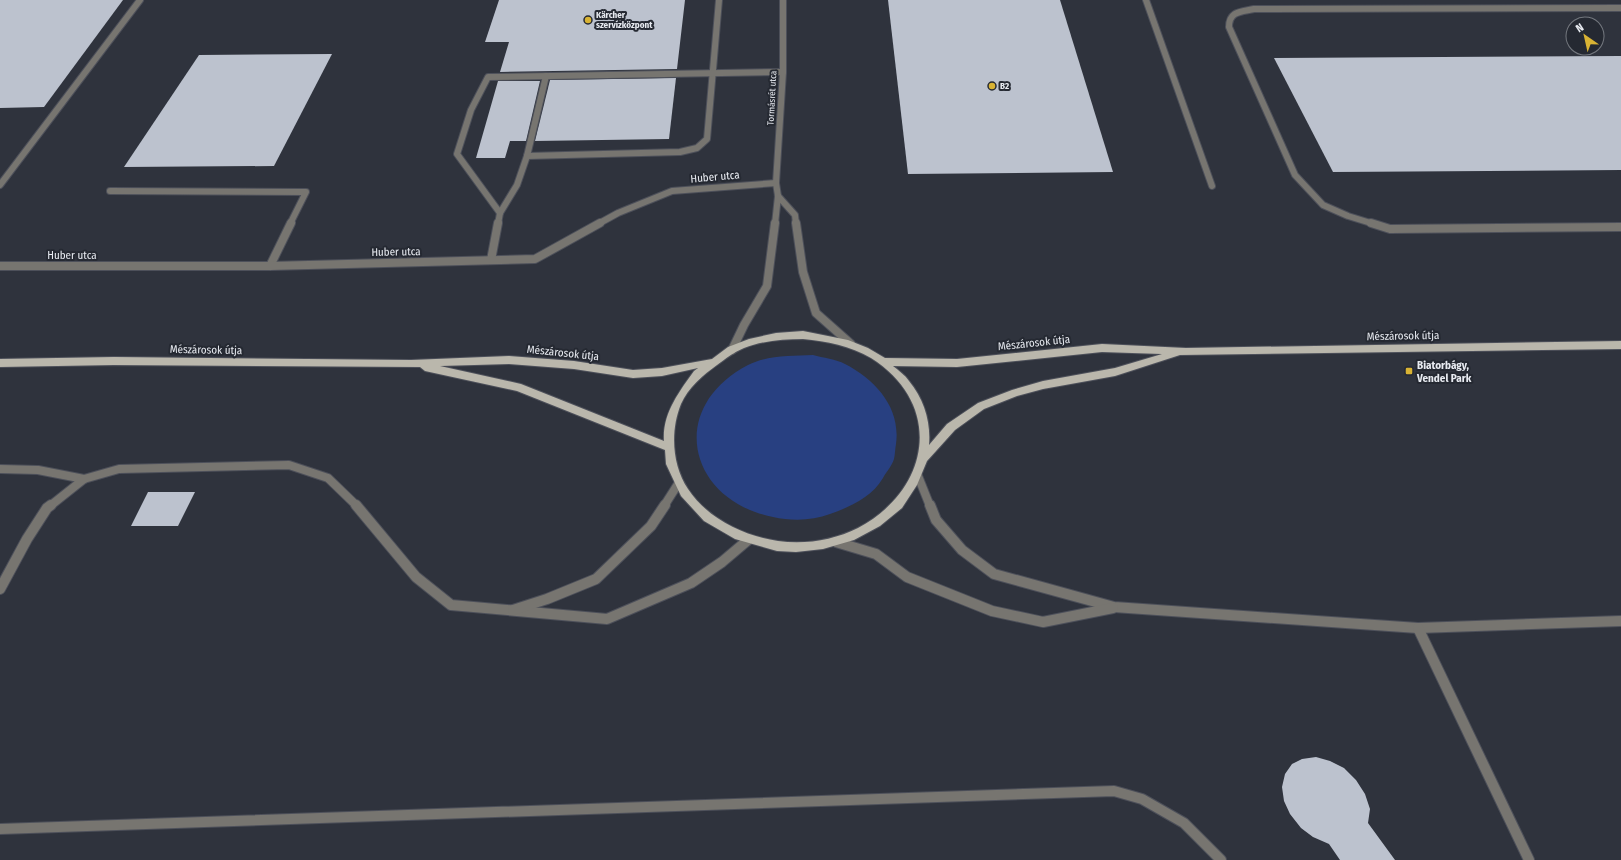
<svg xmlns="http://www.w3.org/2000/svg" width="1621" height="860" font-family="'Fira Sans Condensed',sans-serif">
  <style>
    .green { fill: #284081 }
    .building { fill: #bcc2ce }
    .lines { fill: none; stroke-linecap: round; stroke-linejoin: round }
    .service-far2-casing { stroke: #4d505a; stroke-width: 8 }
    .service-far1-casing { stroke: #4d505a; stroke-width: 10 }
    .service-casing { stroke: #4d505a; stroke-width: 12 }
    .minor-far1-casing { stroke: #4d505a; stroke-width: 8 }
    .minor-casing { stroke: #4d505a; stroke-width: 10 }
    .primary-casing { stroke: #4d505a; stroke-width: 2 }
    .service-far2 { stroke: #777570; stroke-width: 6 }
    .service-far1 { stroke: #777570; stroke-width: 8 }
    .service { stroke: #777570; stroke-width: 10 }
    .minor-far1 { stroke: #777570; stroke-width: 6 }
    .minor { stroke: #777570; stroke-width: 8 }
    .primary { fill: #bab7ac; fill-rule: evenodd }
    .poi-dot { fill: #d9b334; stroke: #252932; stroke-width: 1.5 }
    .labels { text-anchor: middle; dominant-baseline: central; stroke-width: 4; stroke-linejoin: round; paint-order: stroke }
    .far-poi-label { font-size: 9px; font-weight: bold; fill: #e8ebf1; stroke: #252932; text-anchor: start }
    .far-street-label { font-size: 9px; fill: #e8ebf1; stroke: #252932 }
    .street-label { font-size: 11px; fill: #e8ebf1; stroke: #252932 }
    .poi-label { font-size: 11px; font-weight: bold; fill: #e8ebf1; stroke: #252932; text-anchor: start }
  </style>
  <rect width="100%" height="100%" fill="#2f333d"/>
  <!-- green -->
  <path class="green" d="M813,355C823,358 836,359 845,364C876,380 901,408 896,444C895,449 895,455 894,459C892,466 886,472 883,478C872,497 850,507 830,514C812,521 791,521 773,517C688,500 666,408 748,365C768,355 791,356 813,355Z"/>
  <!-- building -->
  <g class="building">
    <path d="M0,0H123L44,107L0,108Z"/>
    <path d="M499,0H685L677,69L500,72L509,42H485Z"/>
    <path d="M888,0H1060L1113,172L908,174Z"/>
    <path d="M332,54L274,166L124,167L199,55Z"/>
    <path d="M1621,56V170L1333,172L1274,58Z"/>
    <path d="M676,78L669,139L535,141L550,80Z"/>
    <path d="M498,81H540L526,141H510L505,158H476Z"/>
    <path d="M148,492H195L178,526H131Z"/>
    <path d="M1316,757L1330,761L1344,768L1356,780L1365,794L1370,809L1368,823L1395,860H1340L1329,844L1313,837L1301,828L1290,814L1284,801L1282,787L1285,774L1292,764L1302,759Z"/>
  </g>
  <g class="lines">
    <!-- service-far2 casing -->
    <g class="service-far2-casing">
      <g id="service-far2">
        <path d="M1146,0L1212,186"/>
        <path d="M527,156L680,152L697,148L707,139L719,0"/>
        <path d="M0,185L140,0"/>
        <path d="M110,191L306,192L290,224"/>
        <path d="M500,213L517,185L527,156L546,76"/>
        <path d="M498,224L500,213L457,154L471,110L488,77L783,72"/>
        <path d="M1374,224L1348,216L1323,205L1295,175L1229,27C1229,11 1241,12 1254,9L1621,8"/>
      </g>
    </g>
    <!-- service-far1 casing -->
    <g class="service-far1-casing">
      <g id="service-far1">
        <path d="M1371,223L1390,229L1621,227"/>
        <path d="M491,260L498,223"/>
        <path d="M270,266L291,223"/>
        <path d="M0,469L38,470L84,479"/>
        <path d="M918,476L930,506"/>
        <path d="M50,506L84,479L119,469L289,465L328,478L357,506"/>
        <path d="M664,506L678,484"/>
      </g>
    </g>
    <!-- service casing -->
    <g class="service-casing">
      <g id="service">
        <path d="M356,505L416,577L451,605L607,619L691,583L722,562L748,540"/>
        <path d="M930,505L936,520L962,550L994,574L1114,607L1418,628L1621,621"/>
        <path d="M836,542L876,554L907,577L992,611L1043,622L1113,608"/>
        <path d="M0,589L27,539L47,508L51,505"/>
        <path d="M513,610L547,599L596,579L651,526L665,505"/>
        <path d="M1418,628L1529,860"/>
        <path d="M0,829L1114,791L1142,799L1184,823L1221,860"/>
      </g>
    </g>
    <!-- minor-far1 casing -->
    <g class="minor-far1-casing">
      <g id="minor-far1">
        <path d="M778,196L795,215L796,224"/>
        <path d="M598,224L618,213L672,191L776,183"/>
        <path d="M775,224L778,196L776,183L783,72V0"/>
      </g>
    </g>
    <!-- minor casing -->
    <g class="minor-casing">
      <g id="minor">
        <path d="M796,223L803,272L816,313L851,344"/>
        <path d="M0,266H270L535,259L600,223"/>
        <path d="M732,350L744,325L767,286L775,223"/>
      </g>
    </g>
    <!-- primary casing -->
    <g class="primary-casing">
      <path id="primary" d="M803,331L848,340L868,348L885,358L957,359L1102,344L1186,348L1621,341V349L1180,355L1115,376L1043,389L1017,396L984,409L955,430L927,461L917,485L902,508L880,526L854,540L823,549L796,552L777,551L735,539L704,521L681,496L666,464L665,450L517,391L425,371L420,367L114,365L0,367V359L114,357L411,360L509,356L574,361L633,370L662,368L712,359L728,347L749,339L776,333ZM803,339C827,341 850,346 871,358C945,405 930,490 858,528C834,540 805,545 778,541C744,536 708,519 688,489C672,465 670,431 681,404C688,388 703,375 717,365C725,359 734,352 744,348C762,341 783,339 803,339ZM1102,352L1162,354L1115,368L1043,381L1012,390L978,403L947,424L929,445C931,422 924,399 909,381C905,375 899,371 893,366L957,367ZM509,364L574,369L633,378L662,376L698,368L694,371C679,392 662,414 664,441L521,384L440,366Z"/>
    </g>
    <!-- service-far2 -->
    <use href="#service-far2" class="service-far2"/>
    <!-- service-far1 -->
    <use href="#service-far1" class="service-far1"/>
    <!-- service -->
    <use href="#service" class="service"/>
    <!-- minor-far1 -->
    <use href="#minor-far1" class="minor-far1"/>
    <!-- minor -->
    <use href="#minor" class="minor"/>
    <!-- primary -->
    <use href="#primary" class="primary"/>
  </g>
  <!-- markers -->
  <g class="poi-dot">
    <circle cx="588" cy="20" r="4"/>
    <circle cx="992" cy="86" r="4"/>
    <rect x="1405" y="367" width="8" height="8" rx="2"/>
  </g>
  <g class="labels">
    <!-- far-poi labels -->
    <g class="far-poi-label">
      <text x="596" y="15">Kärcher<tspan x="596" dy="10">szervízközpont</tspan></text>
      <text x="1000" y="86">B2</text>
    </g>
    <!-- far-street labels -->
    <g class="far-street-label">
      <text transform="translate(772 98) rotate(-87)">Tormásrét utca</text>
    </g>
    <!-- street labels -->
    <g class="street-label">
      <text transform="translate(715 177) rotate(-5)">Huber utca</text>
      <text transform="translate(396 252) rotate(-1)">Huber utca</text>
      <text x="72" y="255">Huber utca</text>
      <text transform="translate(1403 336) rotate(-1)">Mészárosok útja</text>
      <text transform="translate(1034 343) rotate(-6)">Mészárosok útja</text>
      <text transform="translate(206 350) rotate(1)">Mészárosok útja</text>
      <text transform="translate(563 353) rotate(6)">Mészárosok útja</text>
    </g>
    <!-- poi labels -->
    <g class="poi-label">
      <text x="1417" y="365">Biatorbágy,<tspan x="1417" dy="13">Vendel Park</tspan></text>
    </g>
  </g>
  <!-- north arrow -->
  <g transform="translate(1585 36) rotate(326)"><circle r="19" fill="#252932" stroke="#73777e"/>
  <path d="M0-3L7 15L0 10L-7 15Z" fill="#d9b334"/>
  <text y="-6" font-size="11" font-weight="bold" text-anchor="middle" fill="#e8ebf1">N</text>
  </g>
</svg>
